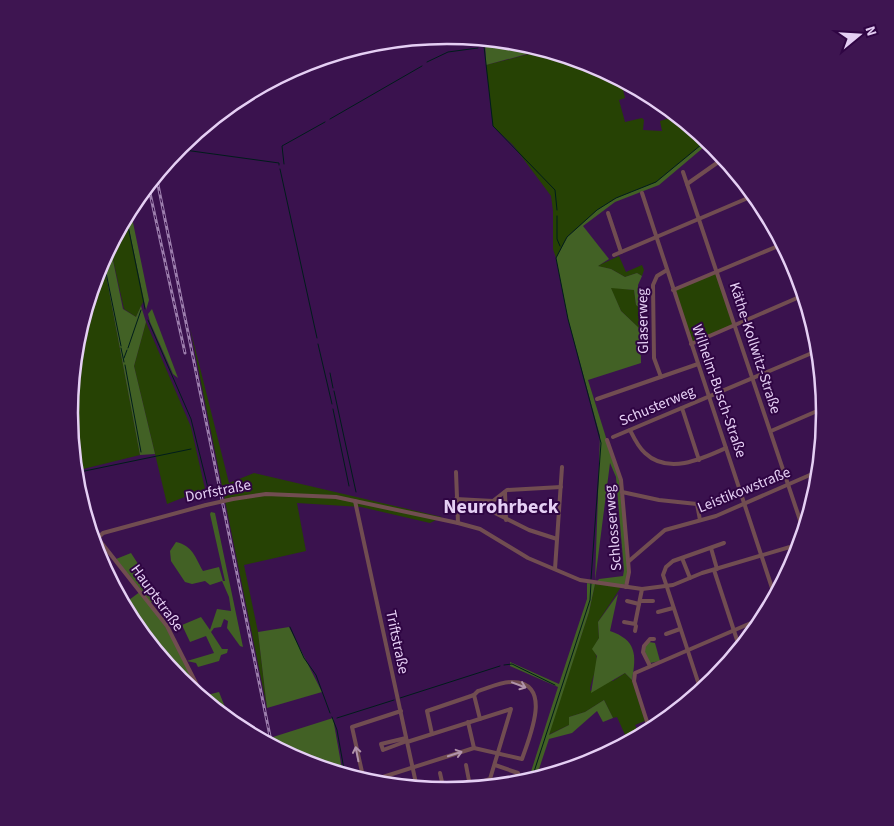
<svg xmlns="http://www.w3.org/2000/svg" width="894" height="826" font-family="'Source Sans 3',sans-serif">
  <style>
    .green { fill: #264204 }
    .forest { fill: #426125 }
    .lines { fill: none; stroke-linecap: round; stroke-linejoin: round }
    .stream { stroke: #001c1b; stroke-width: 1 }
    .minor { stroke: #714d51; stroke-width: 4 }
    .rail-casing { stroke: #9c7ead; stroke-width: 3 }
    .rail { stroke: #2f0543; stroke-width: 1; stroke-dasharray: 4; stroke-linecap: butt }
    .minor-bridge { stroke: #714d51; stroke-width: 4 }
    .oneway { stroke: #b194ab }
    .labels { text-anchor: middle; dominant-baseline: central; stroke-width: 4; stroke-linejoin: round; paint-order: stroke }
    .street-label { font-size: 15px; fill: #e5cff4; stroke: #2f0543 }
    .district-label { font-size: 20px; font-weight: bold; fill: #e5cff4; stroke: #2f0543 }
    .rim { fill: none; stroke: #e5cff4; stroke-width: 2.5 }
  </style>
  <rect width="100%" height="100%" fill="#3a124e"/>
  <!-- green -->
  <g class="green">
    <path d="M545,50L592,64L629,84L622,85L625,98L619,100L625,122L642,118L644,120L643,130L662,131L660,121L670,118V109L707,140L656,182L616,198L597,210L567,237L556,258L553,249V211L551,196L513,145L493,126L486,65Z"/>
    <path d="M122,224H128L144,300L136,317L124,309L110,246Z"/>
    <path d="M619,256L626,272L642,265L644,270L642,276L637,273L625,277L611,269L597,266Z"/>
    <path d="M103,259L140,455L75,471L69,413L76,339Z"/>
    <path d="M717,272L734,324L691,343L674,291Z"/>
    <path d="M610,287L634,290L636,305L639,307L640,329L621,311Z"/>
    <path d="M146,322L191,427L205,489L167,504L134,366Z"/>
    <path d="M190,328L229,483L254,473L442,517L430,523L361,507L297,503L306,551L244,565L258,632L267,708Z"/>
    <path d="M595,584L621,587L598,622L599,638L593,649C603,663 591,676 590,691L610,680L613,681L625,673L632,680L645,721L635,725L638,731L626,737L617,717L613,718L604,700L585,712L569,717V725L548,735L589,612Z"/>
  </g>
  <!-- forest -->
  <g class="forest">
    <path d="M485,39L531,45V53L486,65Z"/>
    <path d="M707,140L710,142L659,185L615,202L583,226L609,259L598,266L611,269L625,277L637,273L642,276L638,285L639,307L636,305L634,290L611,288L621,311L640,329L641,363L588,380L619,479L629,572L624,586L595,584L589,612L549,735L569,725V717L585,712L604,700L613,718L603,722L597,711L572,733L549,739L538,772L540,778L528,781L558,687L510,666V662L559,684L587,599V583L595,584L599,579L623,576L624,570L616,477L610,463L595,581L600,436L568,319L556,258L567,237L597,210L616,198L656,182Z"/>
    <path d="M130,208L149,300L146,310L128,224H122Z"/>
    <path d="M110,246L123,309L136,317L141,306L146,322L134,366L155,454L140,455L103,259Z"/>
    <path d="M152,309L178,378L173,374L150,322L148,314Z"/>
    <path d="M211,512L215,513L243,647L240,646L227,628L228,621L224,619L221,627L214,628L211,632L222,649H228L227,653L221,655L219,661L198,667L196,663L187,661L214,653L206,636L190,642L182,625L201,617L210,630L217,609L231,611L229,597L222,581L210,585L205,581L192,584L185,582L171,561L170,551L176,542C193,546 195,557 203,571L219,567L223,581H225L210,514Z"/>
    <path d="M131,553L160,598L150,603L165,626L203,696L219,692L231,722L180,680L133,623L116,592L129,600L141,591L116,559Z"/>
    <path d="M618,594L610,631C636,640 637,654 632,680L625,673L591,693L597,656L592,649L599,638L598,622Z"/>
    <path d="M289,627L322,692L267,708L258,632Z"/>
    <path d="M649,642L655,643L660,661L650,663L644,650L645,643Z"/>
    <path d="M333,718L343,775L302,762L276,748L273,737Z"/>
  </g>
  <g class="lines">
    <!-- stream -->
    <g class="stream">
      <path d="M483,39V41"/>
      <path d="M484,46L493,126L555,190L557,210"/>
      <path d="M427,62L448,52L478,48"/>
      <path d="M330,119L422,66"/>
      <path d="M177,149L279,163V165"/>
      <path d="M284,164L282,146L325,122"/>
      <path d="M280,169L317,338"/>
      <path d="M126,216L145,309"/>
      <path d="M557,216V239L560,246"/>
      <path d="M103,258L121,346"/>
      <path d="M148,320L191,419L208,488"/>
      <path d="M318,344L332,404"/>
      <path d="M121,348L124,362"/>
      <path d="M128,348L141,310"/>
      <path d="M124,358L127,350"/>
      <path d="M125,365L141,452"/>
      <path d="M330,373L333,388"/>
      <path d="M334,391L356,492"/>
      <path d="M333,409L349,486"/>
      <path d="M75,473L191,449"/>
      <path d="M591,579L601,443L568,319L556,258L567,237L597,210L616,198L656,182L707,140"/>
      <path d="M290,627L304,658L316,675L330,713"/>
      <path d="M504,665L512,664L555,685"/>
      <path d="M400,698L500,666"/>
      <path d="M332,717L337,730L345,775"/>
      <path d="M337,718L394,700"/>
      <path d="M531,781L590,600L591,583"/>
    </g>
    <!-- minor -->
    <g class="minor">
      <path d="M683,172L804,532"/>
      <path d="M687,184L724,158"/>
      <path d="M642,193L775,597"/>
      <path d="M608,213L621,252"/>
      <path d="M614,255L755,195"/>
      <path d="M673,290L783,244"/>
      <path d="M691,344L804,295"/>
      <path d="M661,377L654,358L653,285L657,276L667,270"/>
      <path d="M597,399L698,364"/>
      <path d="M682,408L699,460"/>
      <path d="M630,430C634,438 638,447 645,453C668,475 702,459 726,448"/>
      <path d="M771,431L824,408"/>
      <path d="M613,437L819,350"/>
      <path d="M607,440L621,480L629,572L626,587"/>
      <path d="M456,472L458,523"/>
      <path d="M505,492L506,520"/>
      <path d="M622,492L659,500L697,504L700,520"/>
      <path d="M233,499L266,494L336,497L458,523L480,529L528,558L580,580L642,589L673,585L702,573L800,544"/>
      <path d="M456,499L493,501"/>
      <path d="M355,501L417,788"/>
      <path d="M493,501L495,513L529,530L557,539"/>
      <path d="M493,501L507,490L561,487"/>
      <path d="M92,537L100,541L167,626L205,701"/>
      <path d="M97,539L103,533L206,505"/>
      <path d="M711,548L717,569"/>
      <path d="M682,558L690,578"/>
      <path d="M629,561L665,530L716,516L819,471"/>
      <path d="M555,569L562,467"/>
      <path d="M714,570L740,649"/>
      <path d="M627,601L639,604"/>
      <path d="M640,601H653"/>
      <path d="M658,612L673,608"/>
      <path d="M624,622L635,624L642,589"/>
      <path d="M635,631L636,626"/>
      <path d="M666,634L680,629"/>
      <path d="M650,666L643,652L644,646L650,639H654"/>
      <path d="M701,691L663,575L666,567L673,561L724,543"/>
      <path d="M474,695L480,719"/>
      <path d="M468,722L474,748"/>
      <path d="M650,731L634,681L635,673L765,617"/>
      <path d="M406,738L381,744L383,750L407,741"/>
      <path d="M407,742L511,709L490,779L459,790"/>
      <path d="M466,765L470,786"/>
      <path d="M495,765L518,773L514,784"/>
      <path d="M440,773L444,791"/>
      <path d="M540,776L662,723"/>
      <path d="M364,781L352,727L401,711"/>
      <path d="M367,782L474,748L522,759C529,738 554,682 512,682C501,682 488,688 478,691L474,695L427,711L432,734"/>
    </g>
    <!-- rail casing -->
    <g class="rail-casing">
      <g id="rail">
        <path d="M156,175L272,746"/>
        <path d="M148,184L185,353"/>
      </g>
    </g>
    <!-- rail -->
    <use href="#rail" class="rail"/>
    <!-- minor-bridge -->
    <path class="minor-bridge" d="M206,505L233,499"/>
  </g>
  <!-- one-way arrows -->
  <defs><path id="oneway-shaft" d="M-6 0H5M1.5-3L5.5 0L1.5 3" fill="none" stroke-width="1.6" stroke-linecap="round" stroke-linejoin="round" transform="scale(1.25)"/></defs>
  <g class="oneway">
    <use href="#oneway-shaft" transform="translate(519 685) rotate(21)"/>
    <use href="#oneway-shaft" transform="translate(357 754) rotate(-101)"/>
    <use href="#oneway-shaft" transform="translate(455 754) rotate(-18)"/>
  </g>
  <g class="labels">
    <!-- street labels -->
    <g class="street-label">
      <text transform="translate(643 321) rotate(-91)">Glaserweg</text>
      <text transform="translate(755 348) rotate(72)">Käthe-Kollwitz-Straße</text>
      <text transform="translate(719 391) rotate(71)">Wilhelm-Busch-Straße</text>
      <text transform="translate(657 406) rotate(-23)">Schusterweg</text>
      <text transform="translate(744 490) rotate(-22)">Leistikowstraße</text>
      <text transform="translate(218 491) rotate(-11)">Dorfstraße</text>
      <text transform="translate(613 528) rotate(-95)">Schlosserweg</text>
      <text transform="translate(157 598) rotate(54)">Hauptstraße</text>
      <text transform="translate(397 642) rotate(78)">Triftstraße</text>
    </g>
    <!-- district labels -->
    <g class="district-label">
      <text x="501" y="507">Neurohrbeck</text>
    </g>
  </g>
  <!-- crop -->
  <path d="M0 0H894V826H0ZM78 413a369 369 0 1 1 738 0a369 369 0 1 1-738 0Z" fill="#3e1551" fill-rule="evenodd"/>
  <path class="rim" d="M78 413a369 369 0 1 1 738 0a369 369 0 1 1-738 0Z"/>
  <!-- north arrow -->
  <g transform="translate(859 35) rotate(72)" stroke="#2f0543" stroke-width="4" paint-order="stroke">
  <path d="M0-4L9 19L0 12L-9 19Z" fill="#e5cff4"/>
  <text y="-8" font-size="14" font-weight="bold" text-anchor="middle" fill="#e5cff4">N</text>
  </g>
</svg>
